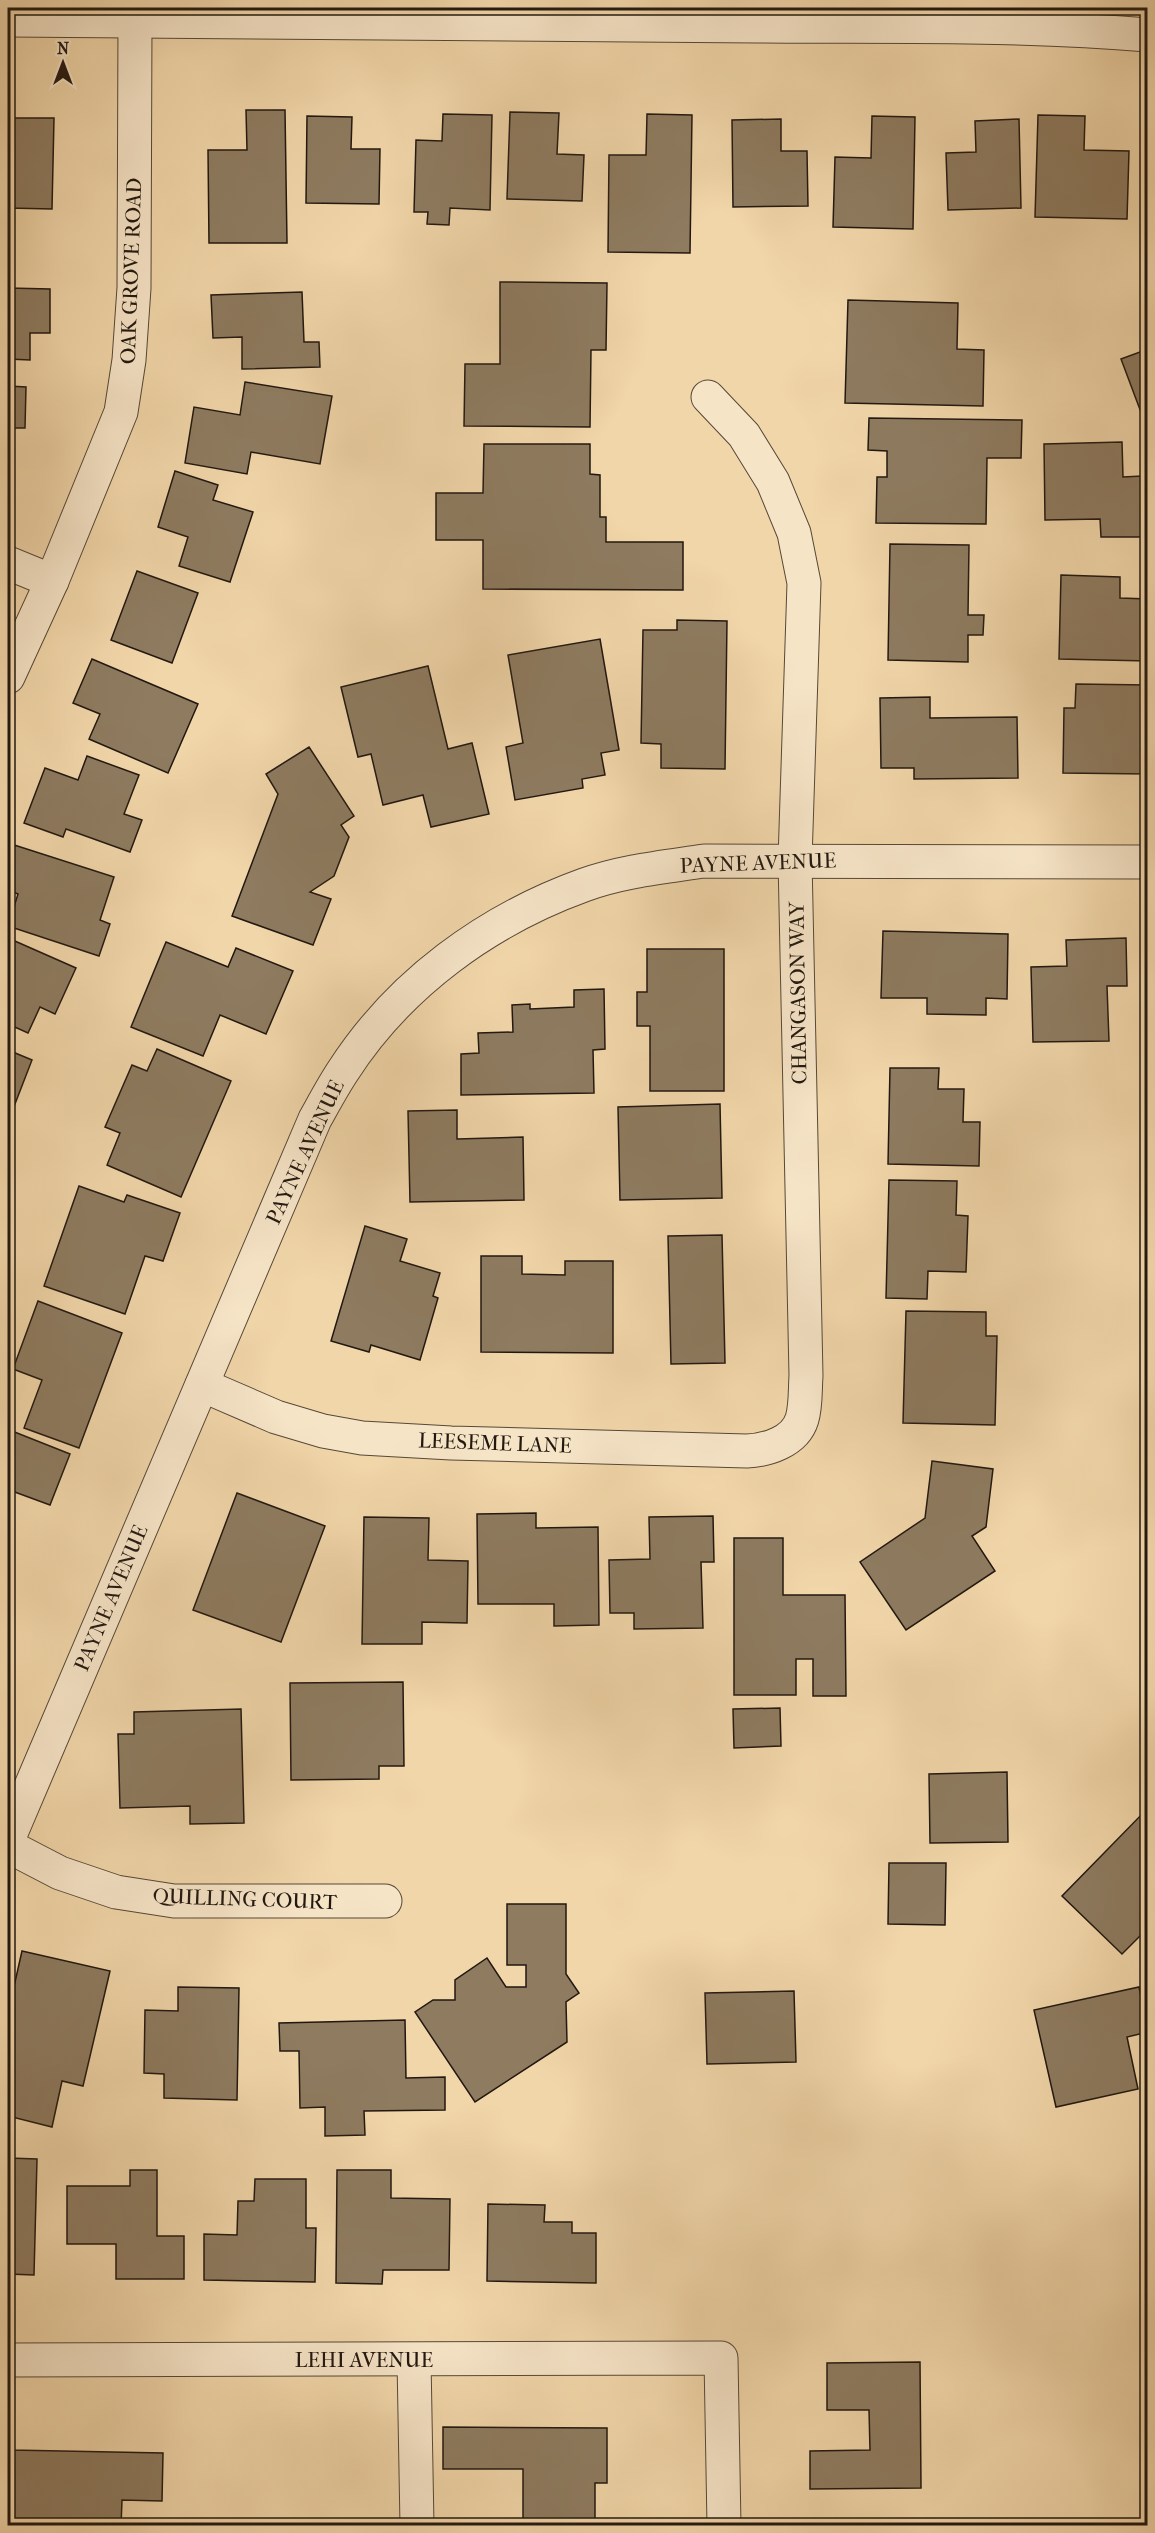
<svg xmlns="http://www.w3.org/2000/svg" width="1155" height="2533" font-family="'IM FELL French Canon',serif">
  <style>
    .building { fill: #8e7b60; stroke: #221811; stroke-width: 1.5 }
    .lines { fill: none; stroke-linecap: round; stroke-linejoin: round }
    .minor-casing { stroke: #564837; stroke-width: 35 }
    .minor { stroke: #f6e4c7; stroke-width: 33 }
    .labels { text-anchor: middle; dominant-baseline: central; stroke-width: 4.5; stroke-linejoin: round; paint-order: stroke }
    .street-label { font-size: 21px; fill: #221811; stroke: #f6e4c7 }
  </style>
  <rect width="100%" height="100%" fill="#f1d6a9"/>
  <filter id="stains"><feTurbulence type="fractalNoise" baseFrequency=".00333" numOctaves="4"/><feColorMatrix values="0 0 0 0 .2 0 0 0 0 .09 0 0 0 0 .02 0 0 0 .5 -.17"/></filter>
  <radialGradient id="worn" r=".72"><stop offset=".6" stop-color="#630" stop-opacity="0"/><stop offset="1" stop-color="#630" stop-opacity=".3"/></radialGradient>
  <!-- building -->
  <g class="building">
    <path d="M246,110H285L287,243H209L208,150H247Z"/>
    <path d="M510,112L559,113L557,154L584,155L582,201L507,199Z"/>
    <path d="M443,114L492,115L490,210L450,208L449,225L427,224L428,212H414L416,140L442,141Z"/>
    <path d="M647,114L692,115L690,253L608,252L609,155H646Z"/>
    <path d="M1038,115L1085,116L1084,150L1129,151L1127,219L1035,217Z"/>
    <path d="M307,116L352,117L351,149H380L379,204L306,203Z"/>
    <path d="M872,116L915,117L913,229L833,227L835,157L871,158Z"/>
    <path d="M8,118H54L52,209L8,208Z"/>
    <path d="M781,119V151H807L808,206L733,207L732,120Z"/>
    <path d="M1019,119L1021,208L948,210L946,153L976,152L975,121Z"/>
    <path d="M500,282L607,283L606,350H591L590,427L464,426L465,364H500Z"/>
    <path d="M8,288L50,289V333H30V360L8,359Z"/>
    <path d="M302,292L304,342H319L320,367L242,369V337L213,338L211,295Z"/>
    <path d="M848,300L958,303L957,349L984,350L983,406L845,403Z"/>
    <path d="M1148,349V431L1121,359Z"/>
    <path d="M245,382L332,396L320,464L251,452L247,474L185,463L194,407L240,415Z"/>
    <path d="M8,386L26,387L25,428H8Z"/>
    <path d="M869,418L1022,420L1021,458H987L986,524L876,523L877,477H887V451L868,450Z"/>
    <path d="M1122,442L1123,477L1142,476L1144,537H1101L1100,519L1045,520L1044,444Z"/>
    <path d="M484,444H590V474L600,475V517H606V542H683V590L483,589V540H436V493H483Z"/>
    <path d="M175,471L218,485L213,500L253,512L230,582L179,566L188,537L158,527Z"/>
    <path d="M890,544L969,545L968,615H984L983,635H968V662L888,660Z"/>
    <path d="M137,571L198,593L172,663L111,640Z"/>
    <path d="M1061,575L1120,577V598L1148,599V661L1059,659Z"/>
    <path d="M677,620L727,621L725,769L661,768V744L641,743L643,630H677Z"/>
    <path d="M600,639L619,750L601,753L605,775L582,779L583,788L515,800L506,747L523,743L508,655Z"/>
    <path d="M92,659L198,704L168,773L89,739L100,714L73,703Z"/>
    <path d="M428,666L448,749L472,743L489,814L431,827L423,795L383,805L371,754L358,757L341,687Z"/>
    <path d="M1076,684L1148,685V774L1063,773L1064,708H1075Z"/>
    <path d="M930,697V718L1017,717L1018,778L914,779V768H881L880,698Z"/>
    <path d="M309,747L354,816L341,825L349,837L334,876L310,892L331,899L313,945L232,916L278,794L266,774Z"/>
    <path d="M87,756L139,775L124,814L142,820L130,852L66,829L63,837L24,823L45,768L78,780Z"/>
    <path d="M8,843L114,877L100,920L110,924L99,956L8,926L18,894L8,890Z"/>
    <path d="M883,931L1008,934L1007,999L986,998V1015L927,1014V998H881Z"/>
    <path d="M8,938L76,968L55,1014L40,1007L28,1033L8,1024Z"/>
    <path d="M1126,938L1127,986H1107L1109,1041L1033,1042L1031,967L1067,966L1066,940Z"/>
    <path d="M166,942L228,967L236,948L293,971L266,1034L220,1015L203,1056L131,1027Z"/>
    <path d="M647,949H724V1091H650V1026H637V992H647Z"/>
    <path d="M1145,965H1148V1066H1147Z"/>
    <path d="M604,989L605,1049L593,1050L594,1093L461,1095V1054L479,1053L478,1033L513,1032L512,1005L530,1004V1009L574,1007V990Z"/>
    <path d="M157,1049L231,1081L181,1197L107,1165L120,1133L105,1127L132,1065L147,1071Z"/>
    <path d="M8,1050L32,1060L8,1122Z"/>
    <path d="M890,1068H939L938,1089H964L963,1122H980L979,1166L888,1164Z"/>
    <path d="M720,1104L722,1198L620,1200L618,1107Z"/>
    <path d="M457,1110V1139L523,1137L524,1200L410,1202L408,1111Z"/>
    <path d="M889,1180L957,1181L956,1215L968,1216L966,1272L928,1271L927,1299L886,1298Z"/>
    <path d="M79,1186L124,1202L127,1195L180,1213L163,1261L145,1256L125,1314L44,1286Z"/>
    <path d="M365,1226L407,1239L400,1261L440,1273L433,1296L438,1298L420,1360L371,1345L369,1352L331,1341Z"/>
    <path d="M722,1235L725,1363L671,1364L668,1236Z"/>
    <path d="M481,1256H522V1274L565,1275V1261H613V1353L481,1352Z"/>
    <path d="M38,1301L122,1333L79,1448L24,1428L42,1380L13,1369Z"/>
    <path d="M906,1311L986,1312V1336H997L995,1425L903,1423Z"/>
    <path d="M12,1431L70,1454L50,1505L12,1491L8,1502V1442Z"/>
    <path d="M932,1461L993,1469L986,1527L972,1536L995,1571L906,1630L860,1562L925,1518Z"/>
    <path d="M237,1493L325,1526L281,1642L193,1610Z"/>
    <path d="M536,1513V1528L598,1527L599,1625L554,1626V1604H478L477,1514Z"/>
    <path d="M713,1516L714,1562H701L703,1628L634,1629V1613H610L609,1560L650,1559L649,1517Z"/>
    <path d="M364,1517L429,1518L428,1560L468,1561L467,1623L422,1622V1644H362Z"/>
    <path d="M734,1538H783V1595H845L846,1696H813V1659H796V1695H734Z"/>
    <path d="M403,1682L404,1766H379V1779L291,1780L290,1683Z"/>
    <path d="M780,1708L781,1746L734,1748L733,1709Z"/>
    <path d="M241,1709L244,1823L190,1824V1806L120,1808L118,1734H134V1712Z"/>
    <path d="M1007,1772L1008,1842L930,1843L929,1774Z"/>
    <path d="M1148,1808V1928L1122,1954L1062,1896Z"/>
    <path d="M889,1863H946L945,1925L888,1924Z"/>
    <path d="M507,1904H566V1974L579,1993L566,2002L567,2042L475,2102L415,2012L433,2000H455V1980L487,1958L506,1987H526V1965H507Z"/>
    <path d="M22,1951L110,1971L83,2086L62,2081L52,2127L8,2116V2013Z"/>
    <path d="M178,1987L239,1988L237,2100L164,2098V2074L144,2073L145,2010L178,2011Z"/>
    <path d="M1139,1987L1148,2032L1127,2037L1138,2089L1056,2107L1034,2010Z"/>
    <path d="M794,1991L796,2062L707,2064L705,1993Z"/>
    <path d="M405,2020L406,2078L445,2077V2110L364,2111L365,2135L325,2136V2107L300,2108L299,2051H280L279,2023Z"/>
    <path d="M8,2158L37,2159L34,2275L8,2274Z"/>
    <path d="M130,2170H157V2236H184V2279H116V2244H67V2186H130Z"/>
    <path d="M337,2170H391V2198L450,2199L449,2270H383L382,2284L336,2283Z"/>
    <path d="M255,2179H306V2228H316L315,2282L204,2280V2234L237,2235L238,2201H254Z"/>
    <path d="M488,2204L545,2205L544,2222H572V2233H596V2283L487,2281Z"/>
    <path d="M920,2362L921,2488L810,2489V2451L870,2450L869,2410H827V2363Z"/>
    <path d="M443,2427L607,2428V2483H595V2526H523V2469H443Z"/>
    <path d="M8,2437L12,2438L11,2450L163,2453L162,2501L122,2500L121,2526H8Z"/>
  </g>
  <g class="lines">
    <!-- minor casing -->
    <g class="minor-casing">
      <g id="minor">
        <path d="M8,20C258,23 508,23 758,26C888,27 1018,24 1148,35"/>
        <path d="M8,563L52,581"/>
        <path d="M8,677L52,581L121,412L129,360L134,288L135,22"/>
        <path d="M202,1385L276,1417L323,1431L362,1438L451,1443L747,1451C767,1450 795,1442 802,1419C806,1406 805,1389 806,1376L795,860L804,583L794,533L773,482L744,435L708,397"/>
        <path d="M8,1840L315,1119C324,1103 333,1086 343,1071C399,984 487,920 584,885C623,871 664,867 704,861L1148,862"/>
        <path d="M8,1846L60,1873L116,1892L174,1901H385"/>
        <path d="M8,2360L721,2358L724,2526"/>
        <path d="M414,2360L417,2526"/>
      </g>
    </g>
    <!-- minor -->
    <use href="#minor" class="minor"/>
  </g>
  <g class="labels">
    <!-- street labels -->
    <g class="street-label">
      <text transform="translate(131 271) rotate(-88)">OAK GROVE ROAD</text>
      <text transform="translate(758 863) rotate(-2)">PAYNE AVENUE</text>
      <text transform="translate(798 993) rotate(-91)">CHANGASON WAY</text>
      <text transform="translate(305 1152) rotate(-65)">PAYNE AVENUE</text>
      <text transform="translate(495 1443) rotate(2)">LEESEME LANE</text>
      <text transform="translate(111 1598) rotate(-67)">PAYNE AVENUE</text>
      <text transform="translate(245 1899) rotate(2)">QUILLING COURT</text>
      <text x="364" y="2360">LEHI AVENUE</text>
    </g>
  </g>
  <!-- margin -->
  <rect width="1155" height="2533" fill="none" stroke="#f1d6a9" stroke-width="30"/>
  <rect x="9" y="9" width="1137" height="2515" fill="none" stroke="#221811" stroke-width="3"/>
  <rect x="15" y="15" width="1125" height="2503" fill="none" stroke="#221811" stroke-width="1.5"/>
  <!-- north arrow -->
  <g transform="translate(63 63)" stroke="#f6e4c7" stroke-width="4.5" paint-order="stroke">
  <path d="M0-4.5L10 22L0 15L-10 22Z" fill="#221811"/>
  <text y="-9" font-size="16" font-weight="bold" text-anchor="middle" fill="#221811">N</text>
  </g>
  <rect width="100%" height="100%" filter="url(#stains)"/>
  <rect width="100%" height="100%" fill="url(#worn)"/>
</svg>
